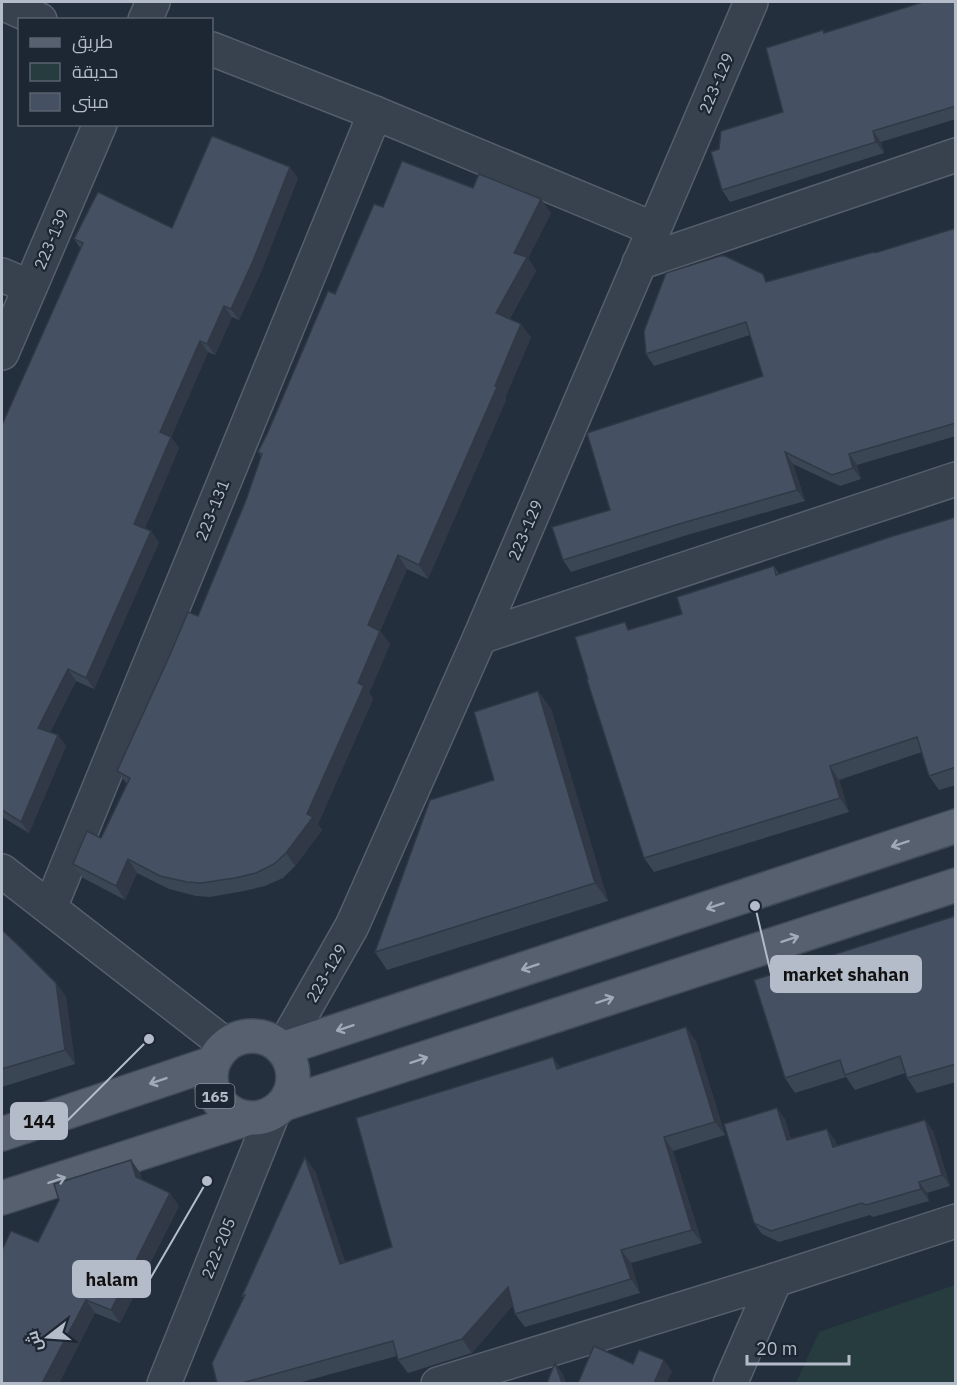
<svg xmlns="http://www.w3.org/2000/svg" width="957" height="1385" font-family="'IBM Plex Sans',Cairo,sans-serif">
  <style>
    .green { fill: #263c3f }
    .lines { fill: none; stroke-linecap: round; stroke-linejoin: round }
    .minor-casing { stroke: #565f6c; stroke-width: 36 }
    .major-casing { stroke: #414a57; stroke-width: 36 }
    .minor { stroke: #38414e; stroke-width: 33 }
    .major { stroke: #56606e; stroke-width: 33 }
    .wall { fill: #3b4654 }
    .shaded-wall { fill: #303945 }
    .building { fill: #455162; stroke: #303945; stroke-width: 1.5 }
    .oneway { stroke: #a1aab7 }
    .labels { text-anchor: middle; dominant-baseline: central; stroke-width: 4.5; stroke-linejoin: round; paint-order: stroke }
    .shield { fill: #1d2633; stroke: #878f9c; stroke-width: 1.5 }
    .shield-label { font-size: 15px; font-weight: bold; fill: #b4bcc9 }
    .street-label { font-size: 16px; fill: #b4bcc9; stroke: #1d2633 }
    .leader { fill: none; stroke: #b4bcc9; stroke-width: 2 }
    .callout-dot { fill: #b4bcc9; stroke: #1d2633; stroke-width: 2 }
    .callout { fill: #b4bcc9; stroke: #b4bcc9; stroke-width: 2 }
    .callout-label { font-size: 18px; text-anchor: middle; font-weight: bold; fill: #111 }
  </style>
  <rect width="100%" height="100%" fill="#242f3e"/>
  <!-- green -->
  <path class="green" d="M955,1285V1383H796L819,1332Z"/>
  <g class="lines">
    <!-- minor casing -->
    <g class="minor-casing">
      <g id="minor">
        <path d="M2,3L40,20"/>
        <path d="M145,20L153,2"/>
        <path d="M212,49L375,113L654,229"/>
        <path d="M639,263L956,155"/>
        <path d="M2,275L30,287"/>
        <path d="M2,353L100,124"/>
        <path d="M480,637L956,479"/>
        <path d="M2,871L226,1045"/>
        <path d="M50,908L375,113"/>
        <path d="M282,1049L352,926L480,637L751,2"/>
        <path d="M164,1384L273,1113"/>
        <path d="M438,1384L775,1280L956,1221"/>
        <path d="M730,1384L775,1280"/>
      </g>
    </g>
    <!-- major casing -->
    <g class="major-casing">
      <g id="major">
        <circle cx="252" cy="1077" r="41"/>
        <path d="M282,1049L956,826"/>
        <path d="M284,1104L956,885"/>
        <path d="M2,1134L213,1063"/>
        <path d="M2,1198L246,1119"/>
      </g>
    </g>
    <!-- minor -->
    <use href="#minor" class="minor"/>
    <!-- major -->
    <use href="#major" class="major"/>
  </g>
  <!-- wall -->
  <g class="wall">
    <path d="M956,2V119L881,142L884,153L730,202L722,190L719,149L783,112L823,30L825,33Z"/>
    <path d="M298,178L261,272L239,320L232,317L215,355L208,352L171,437L179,448L145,528L159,542L94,689L76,681L50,732L66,746L29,833L2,817V425L81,249L74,239L172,228Z"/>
    <path d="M473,188L551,213L528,258L536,271L510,318L531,337L505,398L506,400L428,579L407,569L380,631L390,644L369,693L373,699L318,824L322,830L295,866L283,878L265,886L244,891L210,897L196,896L169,889L137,873L125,900L83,878L73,864L101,838L127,784L117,771L198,616L246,500L261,457L258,452L335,294L383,207Z"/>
    <path d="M956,228V436L857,465L861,479L840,486L793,464L805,501L687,535L571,572L563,560L610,510L763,376L750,335L654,366L646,354L769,281L876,253Z"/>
    <path d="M956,517V785L939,790L929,776L922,752L839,780L849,812L654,872L644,858L588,679L630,630L682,614L774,566L779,574Z"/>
    <path d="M538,691L551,709L608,901L387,970L375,952L494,780Z"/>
    <path d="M956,917V1082L917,1093L907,1078L905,1073L855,1090L846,1077L795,1093L785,1078Z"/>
    <path d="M2,930L56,983L66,997L75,1064L2,1087Z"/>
    <path d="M696,1041L725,1135L673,1151L702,1243L631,1263L640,1293L525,1327L515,1314L513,1305L472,1353L408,1373L398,1360L397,1356L298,1383H217L244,1298L242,1296L315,1171L345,1262L392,1247L560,1067Z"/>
    <path d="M785,1119L791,1139L835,1140L837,1146L925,1120L933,1131L950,1186L927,1193L929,1201L873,1217L870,1215L779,1242L762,1234L754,1223Z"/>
    <path d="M131,1160L140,1173L142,1180L179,1206L120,1323L95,1313L59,1383H2L38,1242Z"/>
  </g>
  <!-- shaded-wall -->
  <g class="shaded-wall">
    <path d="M873,131L881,142L884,153L876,142Z"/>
    <path d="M290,167L298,178L261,272L239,320L231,309Z"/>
    <path d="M541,199L551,213L528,258L536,271L505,326L496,313L514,253Z"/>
    <path d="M224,306L232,317L215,355L207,344Z"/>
    <path d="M521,324L531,337L505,398L506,400L428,579L419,565Z"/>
    <path d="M200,341L208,352L168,443L160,432Z"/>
    <path d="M171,437L179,448L142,535L134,524Z"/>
    <path d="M785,452L793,464L805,501L797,490Z"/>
    <path d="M849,454L857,465L861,479L853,468Z"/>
    <path d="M151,531L159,542L94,689L86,678Z"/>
    <path d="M398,555L407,569L380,631L390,644L369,693L373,699L318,824L322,830L295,866L286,853L307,814L358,683L368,625Z"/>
    <path d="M68,669L76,681L46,739L38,728Z"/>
    <path d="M538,691L551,709L608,901L595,883Z"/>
    <path d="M58,735L66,746L29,833L21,822Z"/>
    <path d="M830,766L839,780L849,812L840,798Z"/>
    <path d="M128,859L137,873L125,900L116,886Z"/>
    <path d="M56,983L66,997L75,1064L65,1050Z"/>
    <path d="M686,1027L696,1041L725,1135L715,1122Z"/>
    <path d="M553,1057L563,1071L557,1069Z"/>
    <path d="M777,1108L785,1119L795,1152L787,1140Z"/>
    <path d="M925,1120L933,1131L950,1186L942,1175Z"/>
    <path d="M827,1129L835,1140L841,1159L833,1147Z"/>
    <path d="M664,1137L673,1151L702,1243L692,1230Z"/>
    <path d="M305,1157L315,1171L350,1277L340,1264Z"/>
    <path d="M131,1160L140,1173L145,1191L136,1177Z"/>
    <path d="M919,1182L927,1193L929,1201L921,1189Z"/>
    <path d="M170,1193L179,1206L120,1323L111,1310Z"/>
    <path d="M621,1250L631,1263L640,1293L631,1279Z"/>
    <path d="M508,1287L517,1300L472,1353L462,1339Z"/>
    <path d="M86,1300L95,1313L59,1383H42Z"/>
    <path d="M664,1360L672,1371L667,1383H654Z"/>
    <path d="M555,1363L563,1374L566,1383H562Z"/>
  </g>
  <!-- building -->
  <g class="building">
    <path d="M923,2H956V106L873,131L876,142L722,190L711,152L719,149L721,131L783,112L766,48L823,30L824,33Z"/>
    <path d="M212,136L290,167L253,261L231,309L224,306L207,344L200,341L160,432L171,437L134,524L151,531L86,678L68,669L38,728L58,735L21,822L2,810V425L83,243L74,239L98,192L172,228Z"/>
    <path d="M402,161L473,188L479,174L541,199L514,253L527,257L496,313L521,324L495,386L497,387L419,565L398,555L368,625L380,631L358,683L364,686L307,814L313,817L286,853L274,864L256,873L235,878L201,883L187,882L160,876L128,859L116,886L73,864L87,831L101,838L130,778L117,771L169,657L188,612L198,616L246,500L262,454L258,452L268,432L328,291L335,294L374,204L383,207Z"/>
    <path d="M956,228V423L849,454L853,468L832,475L785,452L797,490L679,524L563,560L552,527L610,510L587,433L763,376L746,322L646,354L644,331L666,273L720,256H725L763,274L766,282L874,252L875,253Z"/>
    <path d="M956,517V767L929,776L917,737L830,766L840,798L644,858L587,680L588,679L575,637L625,622L628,630L682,614L677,597L774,566L776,575L890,537Z"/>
    <path d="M538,691L595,883L375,952L430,800L494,780L474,712Z"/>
    <path d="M955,916L956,1064L907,1078L900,1056L845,1075L840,1060L785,1078L754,980Z"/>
    <path d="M2,930L18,945L56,983L65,1050L2,1069Z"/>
    <path d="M686,1027L715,1122L664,1137L692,1230L621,1250L631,1279L515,1314L508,1287L462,1339L398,1360L393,1341L242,1383H217L212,1363L245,1295L242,1296L305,1157L340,1264L392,1247L356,1118L553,1057L557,1069Z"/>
    <path d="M777,1108L787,1140L827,1129L833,1147L925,1120L942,1175L919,1182L921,1189L866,1205L862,1203L771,1231L754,1223L724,1124Z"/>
    <path d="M131,1160L136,1177L170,1193L111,1310L86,1300L42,1383H2V1250L11,1231L38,1242L59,1200L54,1184Z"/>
    <path d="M594,1346L633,1364L639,1350L664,1360L654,1383H578Z"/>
    <path d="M555,1363L562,1383H547Z"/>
  </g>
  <!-- one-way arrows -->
  <defs><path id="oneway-shaft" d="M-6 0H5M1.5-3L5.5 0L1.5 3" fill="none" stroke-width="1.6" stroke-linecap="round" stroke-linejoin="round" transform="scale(1.5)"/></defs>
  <g class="oneway">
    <use href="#oneway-shaft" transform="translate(900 844) rotate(162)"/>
    <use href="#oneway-shaft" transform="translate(715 906) rotate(162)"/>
    <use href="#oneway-shaft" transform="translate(790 939) rotate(-18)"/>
    <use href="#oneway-shaft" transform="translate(530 967) rotate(162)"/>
    <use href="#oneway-shaft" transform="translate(605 1000) rotate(-18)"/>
    <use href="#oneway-shaft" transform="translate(345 1028) rotate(162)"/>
    <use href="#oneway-shaft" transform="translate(419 1060) rotate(-18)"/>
    <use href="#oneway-shaft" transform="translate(158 1081) rotate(161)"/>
    <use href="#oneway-shaft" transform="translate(57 1180) rotate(-18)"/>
  </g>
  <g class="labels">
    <!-- shield labels -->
    <rect class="shield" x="195.5" y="1084" width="39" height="24" rx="4.5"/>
    <g class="shield-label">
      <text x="215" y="1096">165</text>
    </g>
    <!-- street labels -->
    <g class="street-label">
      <text transform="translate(716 83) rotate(-67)">223-129</text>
      <text transform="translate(51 239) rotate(-67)">223-139</text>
      <text transform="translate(212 510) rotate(-68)">223-131</text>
      <text transform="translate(525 530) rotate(-67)">223-129</text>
      <text transform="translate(326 973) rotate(-60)">223-129</text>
      <text transform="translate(218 1248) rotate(-68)">222-205</text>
    </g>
  </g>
  <!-- callouts -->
  <path class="leader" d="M755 906L771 974M149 1039L67 1121M207 1181L150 1279"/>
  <g class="callout-dot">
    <circle cx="755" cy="906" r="6"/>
    <circle cx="149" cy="1039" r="6"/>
    <circle cx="207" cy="1181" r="6"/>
  </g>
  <g class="callout">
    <rect x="771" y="956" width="150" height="36" rx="6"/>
    <rect x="11" y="1103" width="56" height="36" rx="6"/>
    <rect x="73" y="1261" width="77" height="36" rx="6"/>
  </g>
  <g class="callout-label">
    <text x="846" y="981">market shahan</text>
    <text x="39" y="1128">144</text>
    <text x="112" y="1286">halam</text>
  </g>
  <!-- border -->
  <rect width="957" height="1385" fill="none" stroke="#b4bcc9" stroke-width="6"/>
  <!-- legend -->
  <rect x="18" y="18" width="195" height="108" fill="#1d2633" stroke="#59626f" stroke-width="1.5"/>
  <rect x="30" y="38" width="30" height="9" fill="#56606e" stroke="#59626f" stroke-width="1.5"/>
  <text x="72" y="48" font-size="18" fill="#b4bcc9">طريق</text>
  <rect x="30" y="63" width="30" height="18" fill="#263c3f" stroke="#59626f" stroke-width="1.5"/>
  <text x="72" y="78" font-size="18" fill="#b4bcc9">حديقة</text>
  <rect x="30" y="93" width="30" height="18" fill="#455162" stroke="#59626f" stroke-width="1.5"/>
  <text x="72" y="108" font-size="18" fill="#b4bcc9">مبنى</text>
  <!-- north arrow -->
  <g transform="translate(48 1337) rotate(253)" stroke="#1d2633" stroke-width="4.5" paint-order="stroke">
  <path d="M0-4.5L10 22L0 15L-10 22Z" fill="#b4bcc9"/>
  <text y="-9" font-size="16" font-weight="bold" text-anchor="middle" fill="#b4bcc9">ش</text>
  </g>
  <!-- scale -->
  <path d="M747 1355v9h102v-9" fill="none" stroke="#b4bcc9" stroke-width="3"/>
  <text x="756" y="1355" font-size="18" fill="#b4bcc9" stroke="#1d2633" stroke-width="4.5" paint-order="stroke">20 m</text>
</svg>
